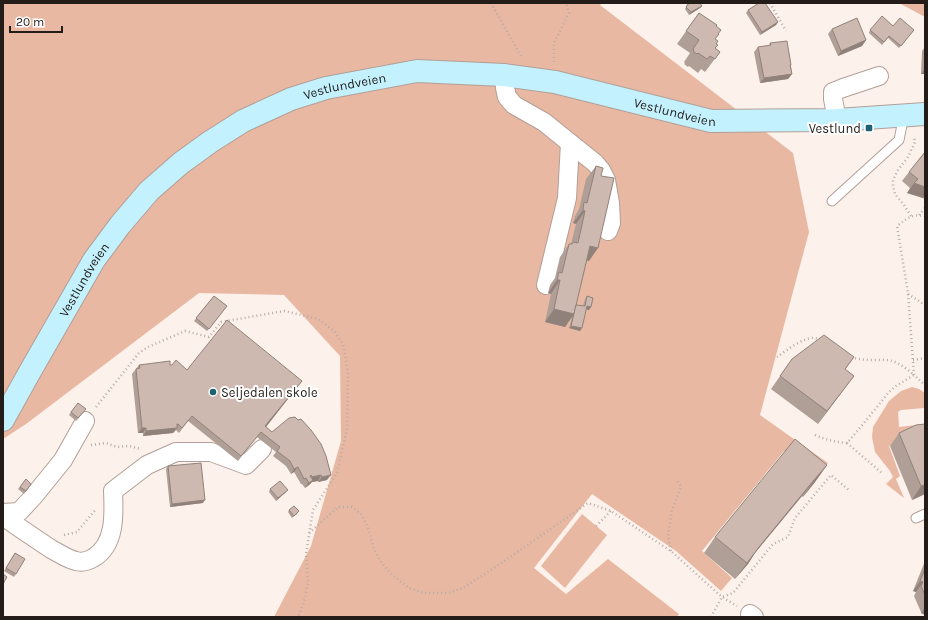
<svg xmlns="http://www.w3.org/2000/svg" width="928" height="620" font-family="Karla,sans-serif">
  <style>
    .green { fill: #e8b8a2 }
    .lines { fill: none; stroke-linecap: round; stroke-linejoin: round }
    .service-casing { stroke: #b29f97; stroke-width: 11 }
    .minor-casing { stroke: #b29f97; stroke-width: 20 }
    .secondary-casing { stroke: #b29f97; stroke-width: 24 }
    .path { stroke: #b7aca7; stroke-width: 2.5; stroke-dasharray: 1 3; stroke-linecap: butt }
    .service { stroke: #fff; stroke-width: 9 }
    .minor { stroke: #fff; stroke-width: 18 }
    .secondary { stroke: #c3f2fe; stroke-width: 22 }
    .wall { fill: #b09f97 }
    .shaded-wall { fill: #90827b }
    .building { fill: #cdb9b0; stroke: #90827b }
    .poi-dot { fill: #1d6173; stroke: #fff; stroke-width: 1.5 }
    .labels { text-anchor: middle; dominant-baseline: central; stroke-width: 4; stroke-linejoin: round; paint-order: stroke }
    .street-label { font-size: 13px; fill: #231c19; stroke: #fff }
    .poi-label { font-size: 13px; fill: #231c19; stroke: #fff; text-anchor: end }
  </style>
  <rect width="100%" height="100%" fill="#fdf1eb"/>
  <!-- green -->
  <g class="green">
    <path d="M3,3H602L600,5L793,153L809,232L760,415L828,463L818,478L784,451L702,551L732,578L721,591L676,551L592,494L534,568L566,594L608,559L679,614L677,617H274L311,546L341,441L340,356L284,295L199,293L26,424L3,439Z"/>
    <path d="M899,3H925V17Z"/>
    <path d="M912,387L919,389L925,393V405L924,408L901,410L898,412L899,427L925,424V436L904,438L889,446L900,476L896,479L904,498L886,484L893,477L890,471L875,452L872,437L873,427L889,401L901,391Z"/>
    <path d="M582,514L607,535L565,588L541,566Z"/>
  </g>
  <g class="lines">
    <!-- service casing -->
    <g class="service-casing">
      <g id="service">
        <path d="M832,201L899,140L902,125L901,116"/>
        <path d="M916,518L925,514"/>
      </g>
    </g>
    <!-- minor casing -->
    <g class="minor-casing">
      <g id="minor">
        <path d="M504,75L505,88L507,97L514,105L544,122L570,143L595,163L601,170L606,180L610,203L611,223L608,231"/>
        <path d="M837,120L833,99V92L843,88L879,76"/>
        <path d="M546,285L567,198L570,143"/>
        <path d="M3,513L19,512L33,497L63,460L85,421"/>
        <path d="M3,516C19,528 35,538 51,549C59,553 67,559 76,561C83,563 88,561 93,558C116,545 114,513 113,491L147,465L176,452H211L246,465L262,449"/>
        <path d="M750,614L754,617"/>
      </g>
    </g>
    <!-- secondary casing -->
    <g class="secondary-casing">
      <g id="secondary">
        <path id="s1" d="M3,420L32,368L94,260L120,225L149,191L181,163L210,142L243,121L291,99L326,88L417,71L504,75L555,82L711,121L837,120L925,114"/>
      </g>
    </g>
    <!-- path -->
    <g class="path">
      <path d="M491,3L522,58"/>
      <path d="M770,3L786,31"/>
      <path d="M554,62V43L569,13L566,3"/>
      <path d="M919,215L925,208"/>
      <path d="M911,216L904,205L898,198L895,194L893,186V180L898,170L908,157L915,142L914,136"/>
      <path d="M925,216C911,214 908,218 897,226L908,293L914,375L925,385"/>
      <path d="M908,294L925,305"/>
      <path d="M777,357C786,351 803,337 814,338C816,338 818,339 820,340"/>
      <path d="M913,360L925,358"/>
      <path d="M96,407L139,353L148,347L185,331L209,337L221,322L284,311L318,319L334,331L343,344L348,372L347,429L337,473L313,510L306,554L308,582L304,602L298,617"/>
      <path d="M815,435C826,440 836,442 847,443L864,423L889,392L896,386L914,375C908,370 902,365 895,362C888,359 880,360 873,360C865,360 858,359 850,357"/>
      <path d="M847,443L883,474"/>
      <path d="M91,445L106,443L117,447L129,446L141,449"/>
      <path d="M596,526L611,511"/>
      <path d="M309,533L338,507H352L361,514L368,527L374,549L381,562L390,573L409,588L425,593H448L463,588L500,564L588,503L611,511L672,552L722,597L737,606"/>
      <path d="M64,535L77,532L96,509"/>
      <path d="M671,551L668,536L672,510L681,486L676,479"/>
      <path d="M711,617L722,597L733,593L773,544L788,537L795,518L831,475L849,490"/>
    </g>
    <!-- service -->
    <use href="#service" class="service"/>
    <!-- minor -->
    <use href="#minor" class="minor"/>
    <!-- secondary -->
    <use href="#secondary" class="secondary"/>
  </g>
  <!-- wall -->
  <g class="wall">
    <path d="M687,5L702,6L700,8L689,15L685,9Z"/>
    <path d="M748,10L778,22L776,25L760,35L746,13Z"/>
    <path d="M699,13L716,26L718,34H719L715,39L716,44L715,48L720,52L705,72L701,69L698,73L689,66L688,67L684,64L685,63L684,62L690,53L677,44Z"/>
    <path d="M893,26L914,30L899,48L888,38L882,45L869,33L870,30Z"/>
    <path d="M832,29L866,40L862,46L838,56L828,34Z"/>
    <path d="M770,43L789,53L791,65V66L792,74L788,79L760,83L754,52L758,47L769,46Z"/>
    <path d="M925,47V74H921L922,51Z"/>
    <path d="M925,152V200L923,198L907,193L910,188L902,181L909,172Z"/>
    <path d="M596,166L601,176L589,261L587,260L576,305L583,306L585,299L587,296L591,307L589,310L586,309L580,331L569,328L572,317L565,327L545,322L551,294L548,293L550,285L555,278L560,257L569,244H571L576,224L573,223L575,216L579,209L586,179Z"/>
    <path d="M214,296L227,306L207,331L194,321Z"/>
    <path d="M854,357L845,370L854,376L818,424L771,389L792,359Z"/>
    <path d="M139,365H170L187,370L302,381L266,427L327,480L318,482V481L312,482L309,485L305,488L302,484H301L294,472L291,474L286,466L273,456L276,452L257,437L238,461L188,421L179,433L176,430L173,433L143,436V433H138L132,374Z"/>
    <path d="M71,412H84L76,421L69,415Z"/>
    <path d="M925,424V494L912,500L890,446L899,433Z"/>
    <path d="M827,465L815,482L803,497L802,496L755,553L748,564L735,579L704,553L715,537Z"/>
    <path d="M168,466L203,503L170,507L166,469Z"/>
    <path d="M26,479L31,484L24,494L18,489Z"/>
    <path d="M270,489L286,492L276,501L269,492Z"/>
    <path d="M289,510L299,511L297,514L292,518L288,512Z"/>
    <path d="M15,553L25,559L14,577L4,571Z"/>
    <path d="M925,561V615L921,613V612L914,596L916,592L913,591Z"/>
  </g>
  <!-- shaded-wall -->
  <g class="shaded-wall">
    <path d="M702,6L700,8L689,15L691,12Z"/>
    <path d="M778,22L776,25L760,35L762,32Z"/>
    <path d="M866,40L862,46L838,56L841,51Z"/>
    <path d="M925,69V74H921Z"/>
    <path d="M792,74L788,79L760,83L764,78Z"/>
    <path d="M914,183L925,187V194L923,198L907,193Z"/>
    <path d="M583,210L585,211L576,224L573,223Z"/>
    <path d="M590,246L598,248L589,261L581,259Z"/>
    <path d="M557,280H560L551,294L548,293Z"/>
    <path d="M587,306L591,307L589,310L585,309Z"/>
    <path d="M554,309L574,314L565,327L545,322Z"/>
    <path d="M571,326L582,328L580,331L569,328Z"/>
    <path d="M854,376L844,389L818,424L827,411Z"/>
    <path d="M302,381L298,386L262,432L265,426Z"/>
    <path d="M178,424L176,428H177L173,433L143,436L146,431Z"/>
    <path d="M142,428H146L143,433H138Z"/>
    <path d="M827,465L815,482L803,497L814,480Z"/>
    <path d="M298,467L294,472L291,474L294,469Z"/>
    <path d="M321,475L318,481L312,482L309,485L305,488L312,477Z"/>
    <path d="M331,475L327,480L318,482L322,477Z"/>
    <path d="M814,480L802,496L755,553L748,564L735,579L759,547Z"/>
    <path d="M925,485V494L912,500L921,486Z"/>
    <path d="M288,490L286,492L276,501L278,498Z"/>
    <path d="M205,500L203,503L170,507L172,504Z"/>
    <path d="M920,581L923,582L916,592L913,591Z"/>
    <path d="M925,607V615L921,613Z"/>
  </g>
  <!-- building -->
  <g class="building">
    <path d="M690,3H700L702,6L691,12L686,7L687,6V5Z"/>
    <path d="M759,3H765L778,22L762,32L748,10Z"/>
    <path d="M699,13L717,25L716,26L721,30L718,34H719L715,39L718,41L716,44L718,45L715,48L720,52L715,59L710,56L707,59L698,53L697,54L693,51L694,50L693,49L699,40L686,31Z"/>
    <path d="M882,16L893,26L900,18L914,30L901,46L889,36L884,42L870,30Z"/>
    <path d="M857,18L866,40L841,51L832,29Z"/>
    <path d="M787,41L791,65H790L792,74L764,78L758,47L771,45L770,43Z"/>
    <path d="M925,152V187L914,183L918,179L909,172Z"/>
    <path d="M596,166L603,168L601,176L614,178L598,248L590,246L574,314L554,309L560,280H557L559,272L562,273L569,244H572L573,242L578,243L585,211L583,210L584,202L587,203Z"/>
    <path d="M214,296L227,306L209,329L196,318Z"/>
    <path d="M587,296L593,298L591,307L587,306L582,328L571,326L576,305L585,306Z"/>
    <path d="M227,320L302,381L265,426L272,432L289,418L295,417L298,420L301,419L311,430L321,444L326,456L331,475L322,477L321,475L312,477L311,475L310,476L313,480L309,483L306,478L304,479L298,467L294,469L290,461L277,451L280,447L261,432L241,456L192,416L182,428L178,424H177V428L146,431V428H142L136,369L140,368L139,365L170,361V365H172L176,360L187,370Z"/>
    <path d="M824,335L854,357L845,369L854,376L827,411L780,376L792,359Z"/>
    <path d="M78,403L86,409L78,418L71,412Z"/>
    <path d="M925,424V485L921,486L899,433L916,425Z"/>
    <path d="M795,439L827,465L814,480L759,547L747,563L715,537Z"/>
    <path d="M201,463L205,500L172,504L168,466Z"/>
    <path d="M26,479L31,484L26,491L20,487Z"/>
    <path d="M280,481L288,490L278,498L270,489Z"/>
    <path d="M294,506L299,511L294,516L289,510Z"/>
    <path d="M15,553L25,559L16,574L6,568Z"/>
    <path d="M925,569V595L921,586L923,582L920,581Z"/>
    <path d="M3,574L7,577L3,584Z"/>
  </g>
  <!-- markers -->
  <g class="poi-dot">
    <rect x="865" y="124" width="8" height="8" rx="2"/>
    <circle cx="213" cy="392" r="4"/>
  </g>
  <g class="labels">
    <!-- street labels -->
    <g class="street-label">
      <text stroke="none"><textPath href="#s1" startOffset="498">Vestlundveien</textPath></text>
      <text stroke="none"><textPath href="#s1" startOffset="834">Vestlundveien</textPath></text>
      <text stroke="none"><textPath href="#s1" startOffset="162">Vestlundveien</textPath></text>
    </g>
    <!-- poi labels -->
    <g class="poi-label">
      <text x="861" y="128">Vestlund</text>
      <text x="221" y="392" text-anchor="start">Seljedalen skole</text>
    </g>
  </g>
  <!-- border -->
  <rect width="928" height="620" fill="none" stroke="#231c19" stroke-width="8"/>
  <!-- scale -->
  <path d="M10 26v6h52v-6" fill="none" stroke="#231c19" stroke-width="2"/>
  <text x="16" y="26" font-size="12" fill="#231c19" stroke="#ffffff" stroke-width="3" paint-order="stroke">20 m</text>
</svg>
